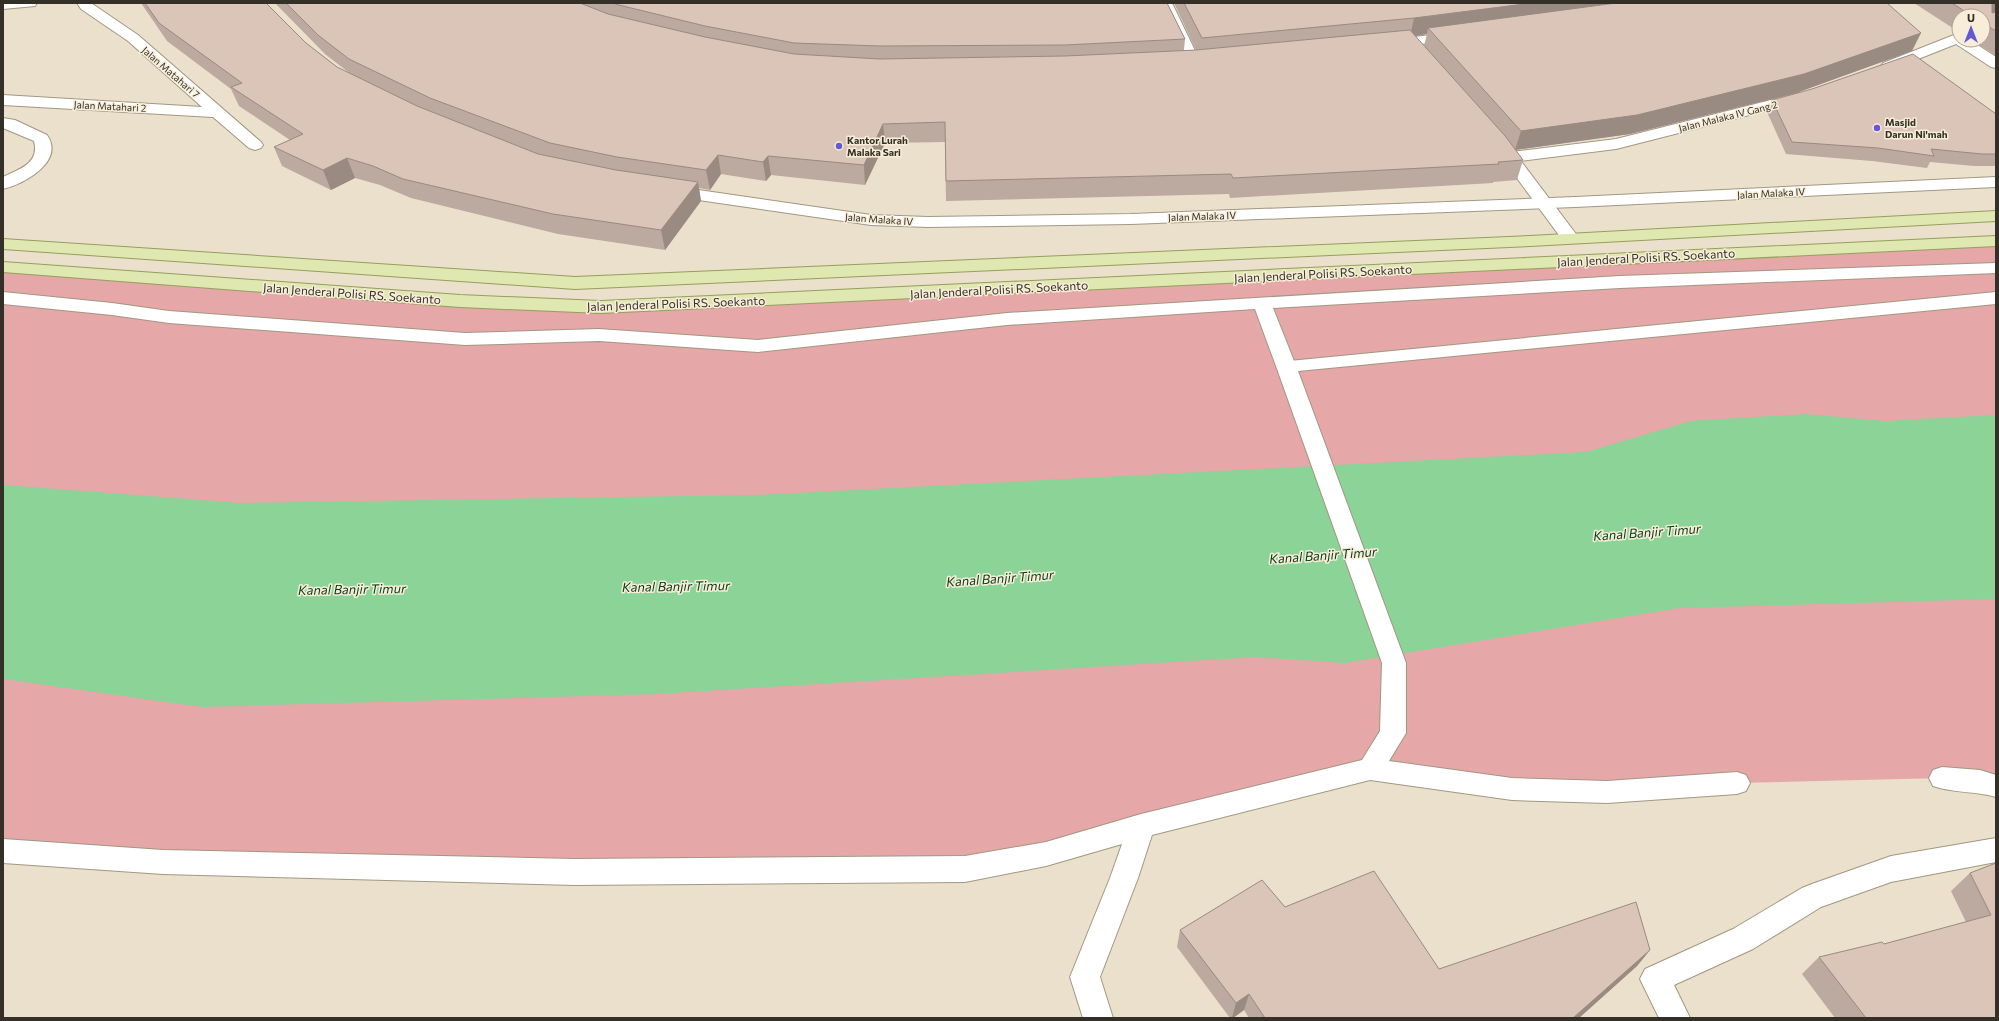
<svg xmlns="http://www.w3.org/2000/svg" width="1999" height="1021" font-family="Commissioner,sans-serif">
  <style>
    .green { fill: #e5a7a7 }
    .water { fill: #8bd397 }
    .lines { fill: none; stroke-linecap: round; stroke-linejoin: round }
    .service-casing { stroke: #a19783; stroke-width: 2 }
    .pedestrian-casing { stroke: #a19783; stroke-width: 2 }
    .minor-casing { stroke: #a19783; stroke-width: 2 }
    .tertiary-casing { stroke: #a19783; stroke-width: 2 }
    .primary-casing { stroke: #969e5e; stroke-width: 2 }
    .service { fill: #fff; fill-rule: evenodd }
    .pedestrian { fill: #fff; fill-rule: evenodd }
    .minor { fill: #fff; fill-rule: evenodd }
    .tertiary { fill: #fff; fill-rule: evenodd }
    .primary { fill: #dfe8b0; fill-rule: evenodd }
    .wall { fill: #bca99f; fill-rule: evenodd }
    .shaded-wall { fill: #998a82 }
    .building { fill: #dbc5b9; stroke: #998a82 }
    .poi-dot { fill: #6359d2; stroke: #f8edd8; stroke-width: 1.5 }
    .labels { text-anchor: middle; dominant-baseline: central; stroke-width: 3; stroke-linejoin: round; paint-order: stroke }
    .far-street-label { font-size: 10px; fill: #343028; stroke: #f8edd8 }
    .far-poi-label { font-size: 10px; font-weight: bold; fill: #343028; stroke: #f8edd8; text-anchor: start }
    .street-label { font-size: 12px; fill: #343028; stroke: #f8edd8 }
    .water-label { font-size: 13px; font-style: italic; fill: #053c16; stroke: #f8edd8 }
  </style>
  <rect width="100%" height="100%" fill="#ebe0cb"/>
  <!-- green -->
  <path class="green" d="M1996,241V786L1942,778L1737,783L1607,792L1370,769L965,869L3,851V267L601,307Z"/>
  <!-- water -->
  <path class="water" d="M1806,414L1884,421L1996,415V599L1679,608L1345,663L1254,657L657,694L201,707L3,679V485L241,503L757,495L1586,452L1691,421Z"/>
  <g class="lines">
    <!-- service casing -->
    <g class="service-casing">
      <path id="service" d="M3,118L15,120L47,135C65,161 25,184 3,189V177C20,169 40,163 34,141L3,128Z"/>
    </g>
    <!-- pedestrian casing -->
    <g class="pedestrian-casing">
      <path id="pedestrian" d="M1996,263V273L1620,288L1273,308L1296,366L1293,370L1286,372L1279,370L1276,366L1255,309L1007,325L758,352L599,341L465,345L169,323L112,315L3,304V292L112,303L169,311L465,333L599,329L758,340L1007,313L1620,276Z"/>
    </g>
    <!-- minor casing -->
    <g class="minor-casing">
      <g id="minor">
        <path d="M3,3H37L35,6L3,9Z"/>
        <path d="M77,3H91L138,35L261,142L263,145L261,148L255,150L249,148L213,117L3,105V95L202,107L128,41L81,9Z"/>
        <path d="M1158,3H1172L1201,63L1199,66H1189L1187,63Z"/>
        <path d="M1959,33V40H1970L1996,57V68L1991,67L1956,44L1893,69H1883L1881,66L1883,63Z"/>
        <path d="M1799,93L1804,95L1807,98L1804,101L1616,149L1511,162L1505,160L1503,157L1505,154L1511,152L1616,139Z"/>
        <path d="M1996,177V187L1575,207L1131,224L928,227L871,225L671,196L665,195L663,191L665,187L671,186L871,215L928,217L1131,214L1575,197Z"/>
        <path d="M1996,292V304L1298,371L1406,663V733L1389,761L1512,778L1607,781L1737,772L1746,775L1750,783L1746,791L1737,794L1607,803L1512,800L1370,780L1152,835L1138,878L1100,977L1113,1018H1083L1070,977L1110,878L1122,844L1046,866L965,882L575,885L163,874L3,863V839L163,850L575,859L965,856L1046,842L1141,814L1362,760L1380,731L1382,663L1276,366L1279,362Z"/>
        <path d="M1942,767L1980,770L1996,775V797C1975,791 1953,793 1933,786L1929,778L1933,770Z"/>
        <path d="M1996,838V862L1891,882L1821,907L1753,949L1674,985L1690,1018H1659L1640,979L1645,969L1733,929L1802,888L1812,884L1891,856Z"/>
      </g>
    </g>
    <!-- tertiary casing -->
    <g class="tertiary-casing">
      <g id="tertiary">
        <path d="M1455,32L1460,33L1462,36L1460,39L1390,48L1385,47L1383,44L1385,41L1390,40Z"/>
        <path d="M1502,142L1508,144L1576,234L1579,238L1576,242L1570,243L1564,242L1494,147L1496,144Z"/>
      </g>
    </g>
    <!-- primary casing -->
    <g class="primary-casing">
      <g id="primary">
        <path d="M1996,211V221L1530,246L575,289L3,249V239L575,277L1530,236Z"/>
        <path d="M1996,236V246L601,313L460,307L3,272V262L460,295L601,301Z"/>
      </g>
    </g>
    <!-- service -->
    <use href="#service" class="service"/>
    <!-- pedestrian -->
    <use href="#pedestrian" class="pedestrian"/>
    <!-- minor -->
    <use href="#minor" class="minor"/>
    <!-- tertiary -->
    <use href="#tertiary" class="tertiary"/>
    <!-- primary -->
    <use href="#primary" class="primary"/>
  </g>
  <!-- wall -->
  <g class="wall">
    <path d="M141,3H266L306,43L337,67L352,75L325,54L275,3H1167L1185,39L1184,50H1196L1174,3H1887L1912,51L1796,93L1630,134L1515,150L1523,160L1517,180L1493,182V183L1230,198L1229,194L946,201L945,142L885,143L865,185L771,175L766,181L721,174L710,190L699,188L701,201L665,250L558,234L411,198L380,185L355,178L331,190L282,166L274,147L290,140L239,106L231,89L167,41ZM1427,34L1424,46L1415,36Z"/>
    <path d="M1914,3H1996V56L1971,40H1983V16H1959V32Z"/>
    <path d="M1772,100L1996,114V166H1974L1930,162L1927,168L1872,161L1786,154L1767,112Z"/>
    <path d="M1996,863V1018H1835L1802,974L1819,957L1884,944L1966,922L1951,891L1970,873Z"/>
    <path d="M1285,907L1439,969L1650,950L1637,966L1579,1018H1249L1244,1010L1233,1018H1230L1177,947L1180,930Z"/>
  </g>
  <!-- shaded-wall -->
  <g class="shaded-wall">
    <path d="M1532,3H1630L1428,28L1427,34L1410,37L1414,18Z"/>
    <path d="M1991,3H1996V15L1983,20Z"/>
    <path d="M1921,33L1912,51L1796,93L1630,134L1515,150L1521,131Z"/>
    <path d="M883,124L885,143L865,185L864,165Z"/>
    <path d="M718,155L721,174L710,190L706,170Z"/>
    <path d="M768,156L771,175L766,181L763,162Z"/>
    <path d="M347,158L355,178L331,190L323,170Z"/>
    <path d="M698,182L701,201L665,250L661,230Z"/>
    <path d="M1650,950L1637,966L1579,1018H1573Z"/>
    <path d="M1249,994L1244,1010L1233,1018H1232L1236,1003Z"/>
  </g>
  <!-- building -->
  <g class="building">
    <path d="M145,3H266L306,43L337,67L417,106L538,154L616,170L698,182L661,230L553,214L403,179L373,166L347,158L323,170L274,147L303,134L231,87L242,83L159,23Z"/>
    <path d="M286,3H580L608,14L705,37L794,54L880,59L1065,56L1196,50L1410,30L1506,137L1523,160L1498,162L1499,164L1233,178L1231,174L946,181L945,122L883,124L864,165L768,156L763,162L718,155L706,170L617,157L550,143L430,98L349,59L318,35Z"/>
    <path d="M613,3H1167L1185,39L1065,45L880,46L794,43L705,26L619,5Z"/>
    <path d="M1184,3H1532L1414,18L1202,38Z"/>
    <path d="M1616,3H1887L1921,33L1804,74L1637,115L1521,131L1428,28Z"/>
    <path d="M1952,3H1992V13L1996,12V31L1983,23V16H1972Z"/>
    <path d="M1913,54L1996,114V154H1982L1931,149L1934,156L1878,148L1792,142L1772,100L1812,89Z"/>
    <path d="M1996,863V1018H1866L1819,957L1882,942L1884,944L1991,915L1970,873Z"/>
    <path d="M1374,871L1439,969L1636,902L1650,950L1573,1018H1265L1249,994L1236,1003L1180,930L1262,880L1285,907Z"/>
  </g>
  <!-- markers -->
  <g class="poi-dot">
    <circle cx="1877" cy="128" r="4"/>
    <circle cx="839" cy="146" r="4"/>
  </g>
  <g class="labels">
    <!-- far-street labels -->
    <g class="far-street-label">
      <text transform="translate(171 72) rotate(41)">Jalan Matahari 7</text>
      <text transform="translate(110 106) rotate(3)">Jalan Matahari 2</text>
      <text transform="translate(1728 116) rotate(-14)">Jalan Malaka IV Gang 2</text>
      <text transform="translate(1771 193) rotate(-3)">Jalan Malaka IV</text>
      <text transform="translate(1202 216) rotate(-2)">Jalan Malaka IV</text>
      <text transform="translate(879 219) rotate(4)">Jalan Malaka IV</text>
    </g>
    <!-- far-poi labels -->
    <g class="far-poi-label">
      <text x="1885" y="122">Masjid<tspan x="1885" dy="12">Darun Ni'mah</tspan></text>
      <text x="847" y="140">Kantor Lurah<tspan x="847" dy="12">Malaka Sari</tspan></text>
    </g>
    <!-- street labels -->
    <g class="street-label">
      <text transform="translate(1646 257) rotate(-3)">Jalan Jenderal Polisi RS. Soekanto</text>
      <text transform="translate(1323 273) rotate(-3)">Jalan Jenderal Polisi RS. Soekanto</text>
      <text transform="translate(999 289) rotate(-3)">Jalan Jenderal Polisi RS. Soekanto</text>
      <text transform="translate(352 293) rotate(4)">Jalan Jenderal Polisi RS. Soekanto</text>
      <text transform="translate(676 303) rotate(-2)">Jalan Jenderal Polisi RS. Soekanto</text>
    </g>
    <!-- water labels -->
    <g class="water-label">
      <text transform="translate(1647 532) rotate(-4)">Kanal Banjir Timur</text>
      <text transform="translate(1323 555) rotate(-4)">Kanal Banjir Timur</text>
      <text transform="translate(1000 578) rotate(-4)">Kanal Banjir Timur</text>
      <text transform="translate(676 586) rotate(-1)">Kanal Banjir Timur</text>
      <text transform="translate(352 589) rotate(-1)">Kanal Banjir Timur</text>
    </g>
  </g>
  <!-- border -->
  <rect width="1999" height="1021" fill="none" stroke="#343028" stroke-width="8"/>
  <!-- north arrow -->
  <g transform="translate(1971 28)"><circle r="19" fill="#f8edd8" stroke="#aaa192"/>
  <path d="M0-3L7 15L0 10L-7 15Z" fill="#6359d2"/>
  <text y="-6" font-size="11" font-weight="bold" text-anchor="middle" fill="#343028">U</text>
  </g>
</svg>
